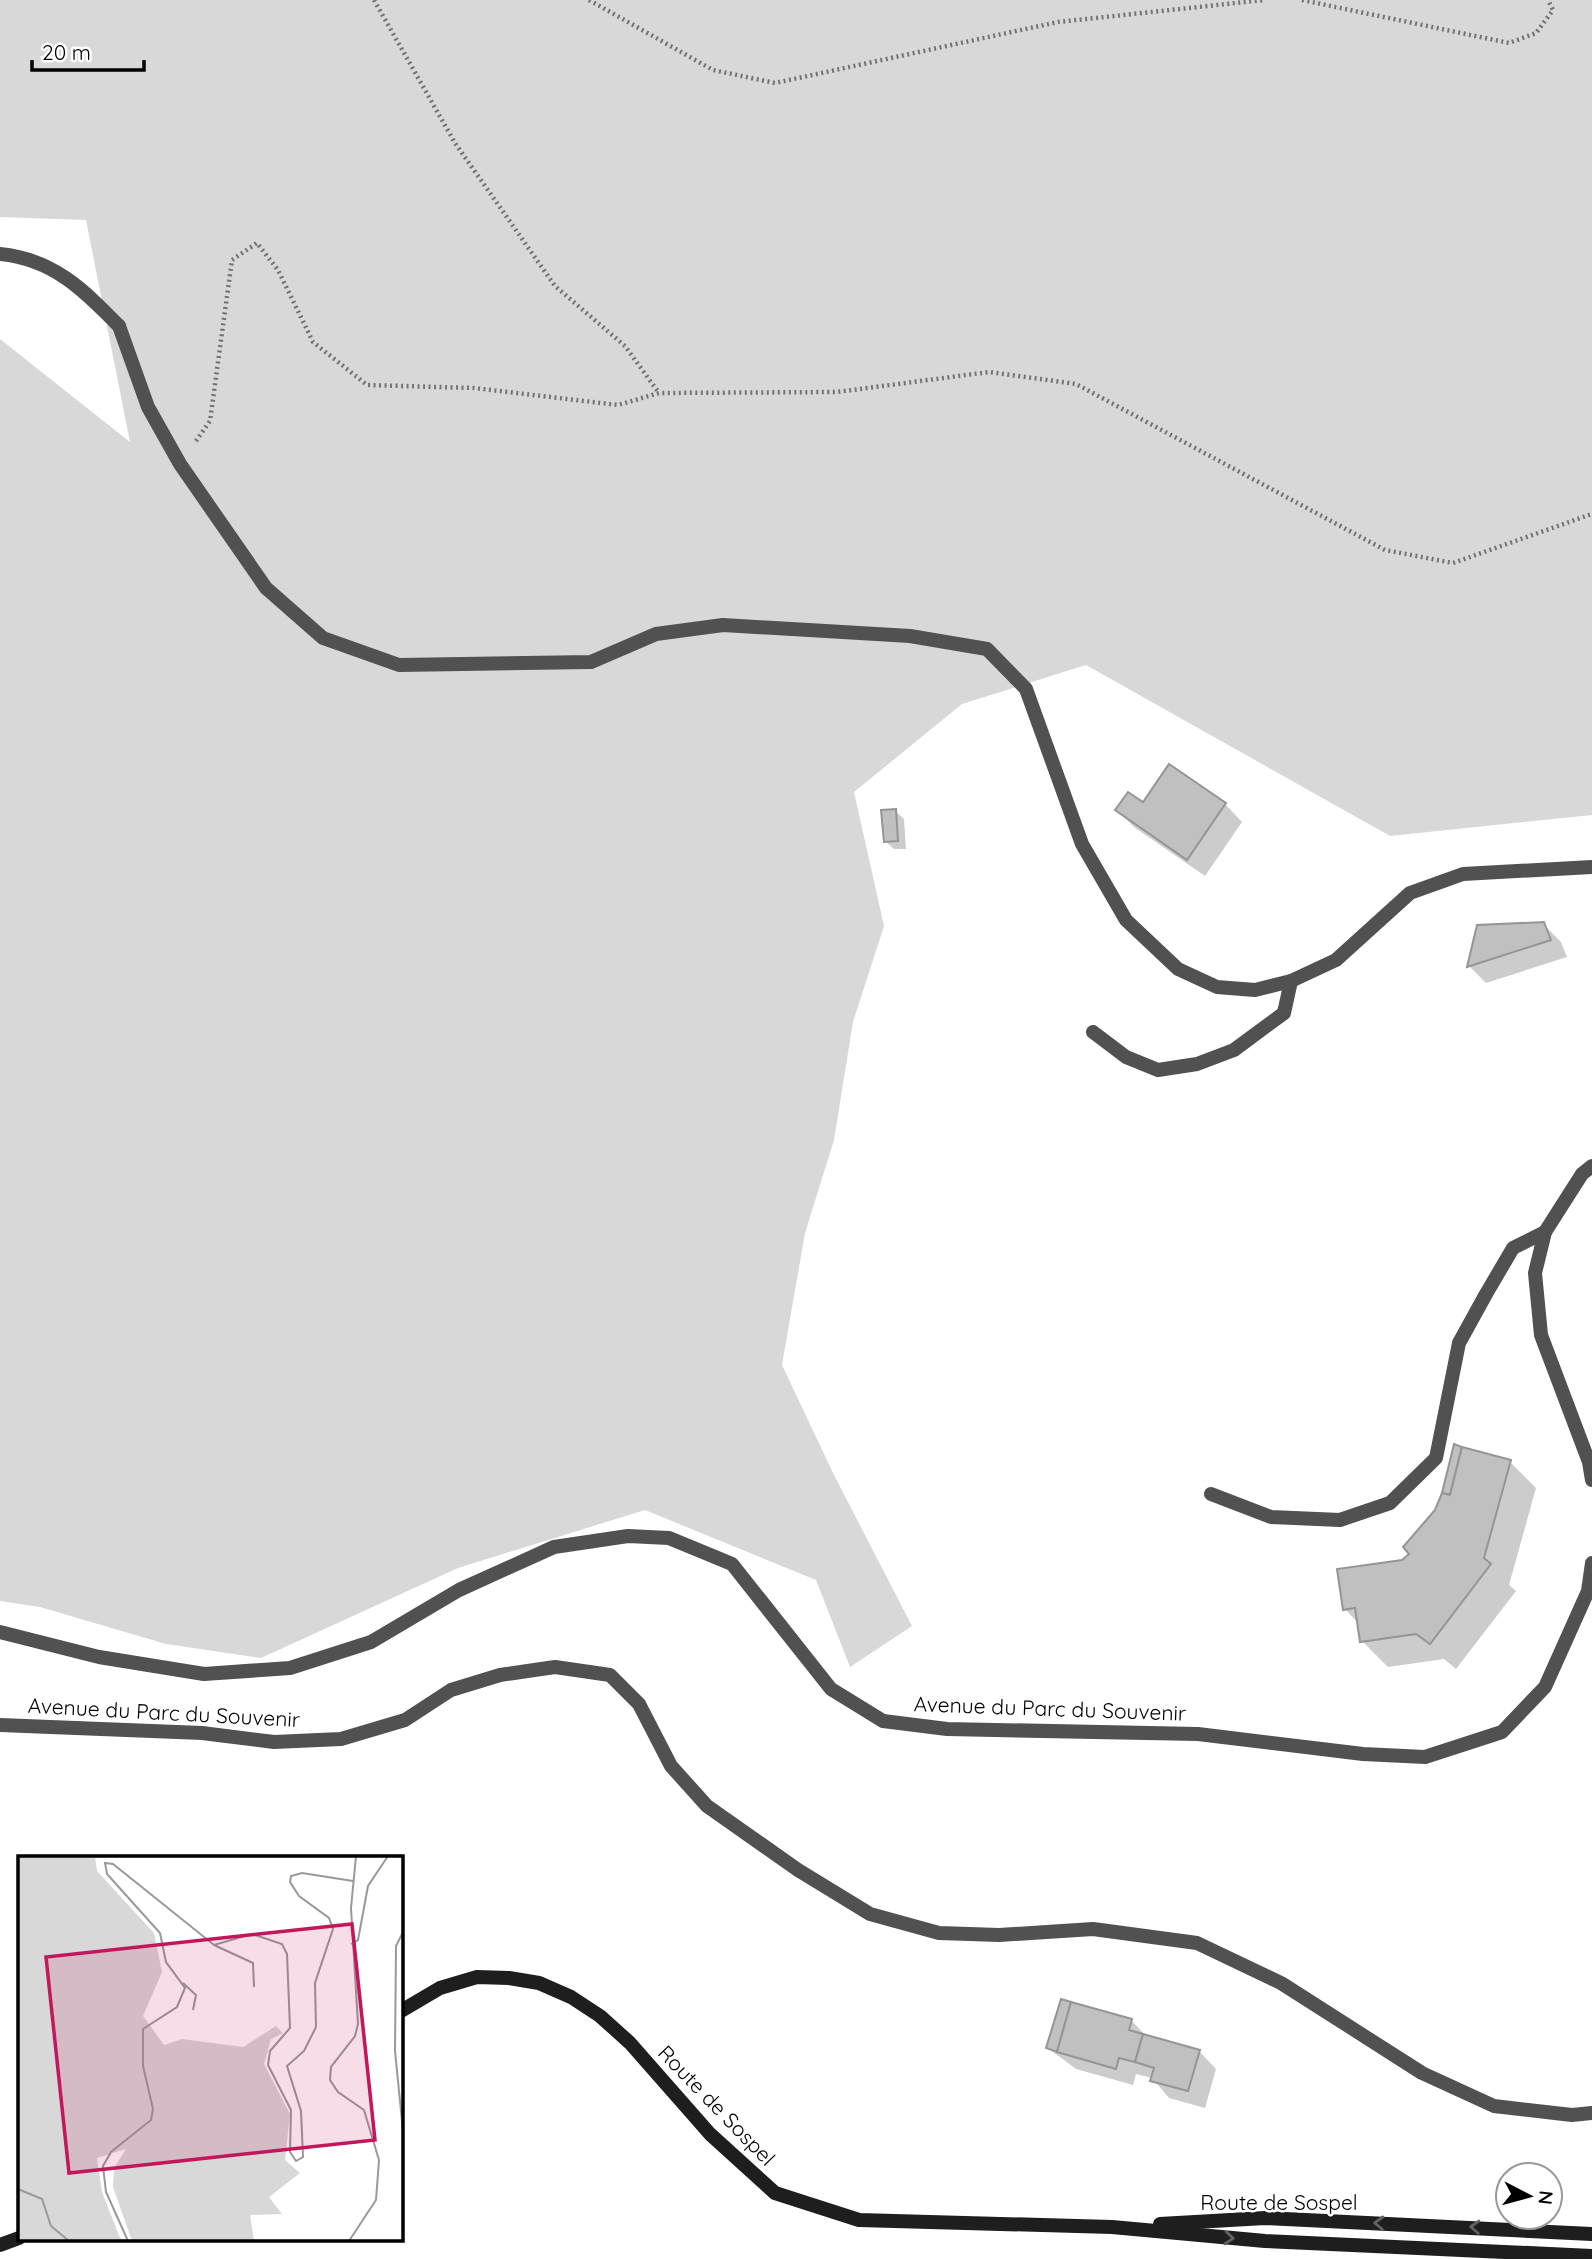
<svg xmlns="http://www.w3.org/2000/svg" width="1592" height="2259" font-family="Quicksand,sans-serif">
  <style>
    .green { fill: #d8d8d8 }
    .shadow { fill: #0003 }
    .building { fill: #c0c0c0; stroke: #959595; stroke-width: 2 }
    .lines { fill: none; stroke-linecap: round; stroke-linejoin: round }
    .path { stroke: #737373; stroke-width: 4.5; stroke-dasharray: 2 3.5; stroke-linecap: butt }
    .lane { stroke: #515151; stroke-width: 14 }
    .street { stroke: #515151; stroke-width: 14 }
    .secondary { stroke: #1e1e1e; stroke-width: 14 }
    .oneway { stroke: #626262 }
    .labels { text-anchor: middle; dominant-baseline: central; stroke-width: 5; stroke-linejoin: round; paint-order: stroke }
    .street-label { font-size: 21px; fill: #000; stroke: #fff }
    .inset-road { fill: none; stroke: #999; stroke-width: 2 }
    .view { fill: #c2185b; fill-opacity: 0.15; stroke: #c2185b; stroke-width: 3.5 }
    .inset-edge { fill: none; stroke: #000; stroke-width: 3.5 }
  </style>
  <rect width="100%" height="100%" fill="#fff"/>
  <!-- green -->
  <path class="green" d="M0,0H1592V815L1390,836L1086,665L962,704L854,792L884,926L853,1022L834,1140L805,1233L782,1365L834,1475L912,1626L850,1667L816,1580L645,1510L458,1568L261,1658L166,1644L40,1607L0,1601V339L130,442L86,220L0,217Z"/>
  <!-- shadow -->
  <g class="shadow">
    <path d="M1169,766L1225,804L1242,822L1205,876L1134,827L1117,810L1143,804Z"/>
    <path d="M895,811L904,819L906,849H894L885,841Z"/>
    <path d="M1543,924L1561,942L1567,957L1486,983L1469,966Z"/>
    <path d="M1510,1462L1536,1488L1509,1585L1516,1591L1456,1669L1444,1659L1388,1667L1362,1641L1359,1624L1345,1609L1403,1562Z"/>
    <path d="M1131,2020L1147,2037L1199,2051L1216,2069L1205,2108L1169,2098L1152,2078L1136,2074L1133,2085L1076,2069L1048,2048Z"/>
  </g>
  <!-- building -->
  <g class="building">
    <path d="M1169,764L1226,803L1187,860L1115,810L1128,792L1143,802Z"/>
    <path d="M896,809L898,841L884,842L881,810Z"/>
    <path d="M1544,922L1551,940L1467,967L1477,925Z"/>
    <path d="M1454,1444L1462,1447L1450,1495L1442,1493Z"/>
    <path d="M1462,1447L1511,1460L1484,1558L1491,1564L1430,1644L1416,1634L1360,1642L1355,1608L1343,1610L1337,1569L1402,1560L1409,1554L1403,1547L1435,1510L1442,1493L1450,1495Z"/>
    <path d="M1061,1999L1071,2002L1057,2052L1046,2048Z"/>
    <path d="M1071,2002L1132,2019L1129,2030L1143,2034L1135,2062L1119,2058L1116,2069L1057,2052Z"/>
    <path d="M1143,2034L1200,2050L1188,2091L1150,2081L1154,2068L1135,2062Z"/>
  </g>
  <g class="lines">
    <!-- path -->
    <g class="path">
      <path d="M374,0L455,143L555,286L625,346L659,393"/>
      <path d="M589,0L713,70L775,83L1058,22L1264,0"/>
      <path d="M1302,0L1509,43L1536,33L1553,10L1548,0"/>
      <path d="M196,441L210,421L232,260L257,243L278,270L313,342L367,385L474,388L618,405L659,393L837,392L989,372L1076,384L1385,550L1453,563L1592,514"/>
    </g>
    <!-- lane -->
    <g class="lane">
      <path d="M0,254C53,259 84,290 119,326"/>
      <path d="M1093,1032L1126,1057L1158,1070L1197,1064L1234,1050L1284,1013L1291,981"/>
      <path d="M1211,1494L1271,1517L1340,1520L1390,1503L1436,1458L1459,1343L1486,1294L1513,1248L1545,1232"/>
    </g>
    <!-- street -->
    <g class="street">
      <path d="M119,326L148,407L180,464L266,588L323,638L399,665L591,662L656,634L723,625L910,636L987,649L1026,689L1082,844L1126,920L1178,969L1217,987L1255,990L1291,981L1336,960L1410,893L1463,874L1592,867"/>
      <path d="M1592,1166L1582,1174L1545,1232L1535,1273L1541,1335L1589,1462L1592,1480"/>
      <path d="M0,1632L99,1657L204,1674L290,1668L371,1642L459,1590L554,1547L628,1536L669,1538L732,1564L831,1689L883,1721L947,1729L1198,1734L1363,1754L1425,1757L1502,1732L1545,1687L1588,1591L1592,1563"/>
      <path d="M0,1725L202,1733L274,1742L341,1739L405,1720L451,1690L500,1675L555,1667L610,1675L639,1704L671,1766L707,1806L798,1870L870,1914L939,1933L999,1935L1093,1929L1197,1943L1281,1983L1422,2073L1494,2106L1572,2115L1592,2113"/>
    </g>
    <!-- secondary -->
    <g class="secondary">
      <path d="M401,2011L440,1988L477,1977L509,1978L539,1983L571,1997L600,2016L630,2043L710,2134L775,2193L859,2220L1112,2227L1265,2241L1592,2256"/>
      <path d="M1160,2224L1265,2218L1592,2234"/>
      <path d="M0,2245L19,2238"/>
    </g>
  </g>
  <!-- one-way arrows -->
  <defs><path id="oneway-chevron" d="M-2-3.5L2.5 0L-2 3.5" fill="none" stroke-width="1.6" stroke-linecap="round" stroke-linejoin="round" transform="scale(1.75)"/></defs>
  <g class="oneway">
    <use href="#oneway-chevron" transform="translate(1379 2223) rotate(-178)"/>
    <use href="#oneway-chevron" transform="translate(1475 2227) rotate(-177)"/>
    <use href="#oneway-chevron" transform="translate(1229 2238) rotate(5)"/>
  </g>
  <g class="labels">
    <!-- street labels -->
    <g class="street-label">
      <text transform="translate(1050 1708) rotate(2)">Avenue du Parc du Souvenir</text>
      <text transform="translate(164 1712) rotate(3)">Avenue du Parc du Souvenir</text>
      <text transform="translate(717 2105) rotate(46)">Route de Sospel</text>
      <text x="1279" y="2202">Route de Sospel</text>
    </g>
  </g>
  <!-- overview -->
  <g transform="translate(18 1856)">
    <rect width="385" height="385" fill="#fff"/>
    <path d="M0,0H77L79,15L136,77L144,116L125,160L146,189L164,183L225,191L258,170L265,177L253,183L246,208L272,258L267,304L282,317L251,341L264,358L232,359L236,385H114L95,331L96,312L108,293L79,302L84,336L102,382L113,385H0Z" fill="#d8d8d8"/>
    <path class="inset-road" d="M385,76L378,90L377,195L385,275M333,88L340,84L350,30L370,0M196,89L235,107L236,131M165,127L178,139L175,154M0,333L24,343L33,370L51,385M110,385L88,336L85,310L93,296L133,264L135,253L125,210V173L159,151L167,132L148,106L142,77L89,18L87,7L95,8L196,89L234,78L264,88L269,98L272,172L252,195L250,209L273,254L272,296L278,305L285,301L283,255L269,210L286,195L298,171L297,127L315,73L311,62L281,40L272,26L273,20L284,17L335,25M331,385L358,344L361,304L346,254L320,236L312,224L313,211L337,180L340,168L333,52L338,0"/>
    <path class="view" d="M334,68L357,284L51,317L28,101Z"/>
    <rect width="385" height="385" class="inset-edge"/>
  </g>
  <!-- north arrow -->
  <g transform="translate(1529 2196) rotate(96)"><circle r="33" fill="#ffffff" stroke="#999999" stroke-width="2"/>
  <path d="M0-5L12 26L0 18L-12 26Z" fill="#000000"/>
  <text y="-10" font-size="19" font-weight="bold" text-anchor="middle" fill="#000000">N</text>
  </g>
  <!-- scale -->
  <path d="M32 60v10h112v-10" fill="none" stroke="#000000" stroke-width="3.5"/>
  <text x="42" y="60" font-size="21" fill="#000000" stroke="#ffffff" stroke-width="5" paint-order="stroke">20 m</text>
</svg>
